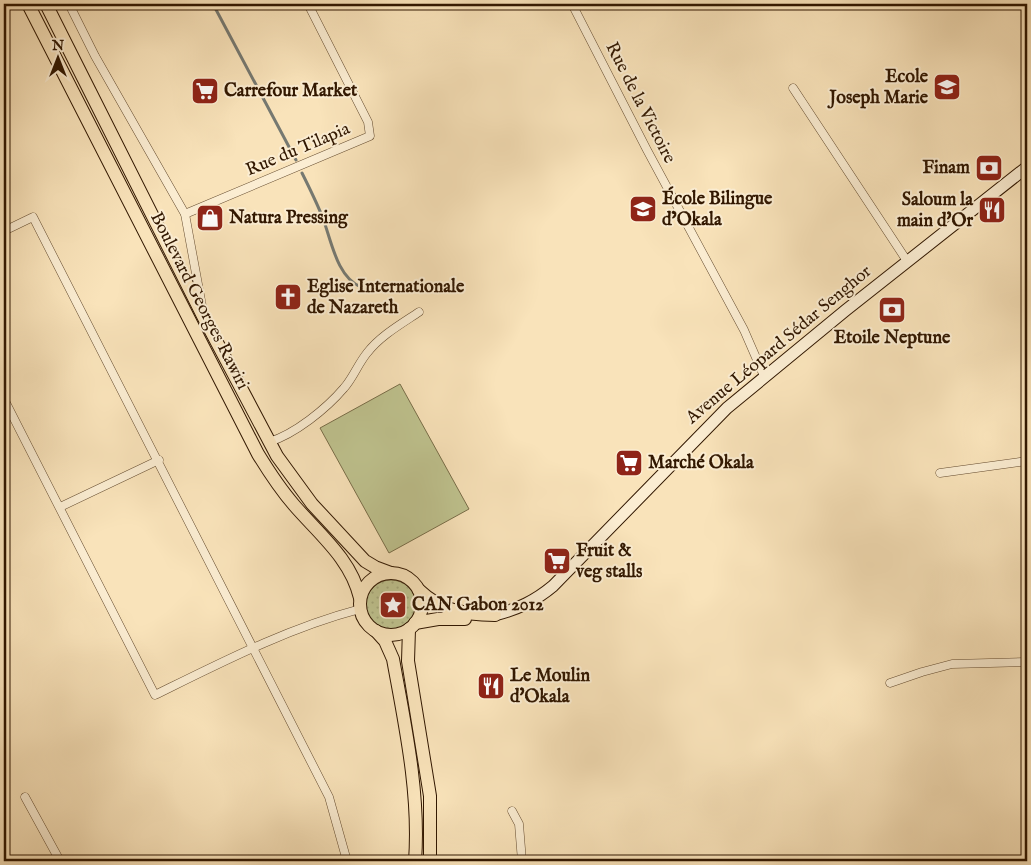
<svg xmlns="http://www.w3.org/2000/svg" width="1031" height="865" font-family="'IM FELL English',serif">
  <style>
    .grass { fill: url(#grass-dots); stroke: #786d48 }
    .pitch { fill: #bfc38f; stroke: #786d48 }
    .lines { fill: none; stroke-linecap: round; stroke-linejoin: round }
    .stream { stroke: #767971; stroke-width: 3 }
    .street-casing { stroke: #634a2e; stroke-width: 9 }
    .secondary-casing { stroke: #311700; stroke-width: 13 }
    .primary-casing { stroke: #311700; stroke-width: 14 }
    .street { stroke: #fbedd2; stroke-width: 8 }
    .secondary { stroke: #fbedd2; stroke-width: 11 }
    .primary { stroke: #f9e3ba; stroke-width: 12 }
    .labels { text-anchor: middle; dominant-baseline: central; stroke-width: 4; stroke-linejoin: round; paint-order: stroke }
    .poi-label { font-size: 18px; font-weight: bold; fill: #311700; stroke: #fbedd2; text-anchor: start }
    .street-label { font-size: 18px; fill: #311700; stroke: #fbedd2 }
  </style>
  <defs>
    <pattern id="grass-dots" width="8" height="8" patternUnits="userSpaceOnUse" patternTransform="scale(1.25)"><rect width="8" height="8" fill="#bfc38f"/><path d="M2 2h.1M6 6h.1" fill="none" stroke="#a5a77a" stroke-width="1.8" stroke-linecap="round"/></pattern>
  </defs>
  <rect width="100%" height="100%" fill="#f9e3ba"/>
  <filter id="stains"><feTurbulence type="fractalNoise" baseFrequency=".004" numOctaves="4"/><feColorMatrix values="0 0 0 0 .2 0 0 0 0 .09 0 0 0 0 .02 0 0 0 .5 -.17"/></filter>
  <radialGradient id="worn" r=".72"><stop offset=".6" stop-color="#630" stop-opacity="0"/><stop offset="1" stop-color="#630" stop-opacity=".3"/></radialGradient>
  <!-- grass -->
  <circle class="grass" cx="391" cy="605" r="25"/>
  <!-- pitch -->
  <path class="pitch" d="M400,384L469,509L389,553L320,428Z"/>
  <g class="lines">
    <!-- stream -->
    <g class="stream">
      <path d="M213,4L296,160"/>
      <path d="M302,173C309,187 316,201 322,216C331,238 336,277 361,287"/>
    </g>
    <!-- street casing -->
    <g class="street-casing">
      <g id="street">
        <path d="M69,4L95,56L185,214L202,306"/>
        <path d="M572,4L647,150L744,330L764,376"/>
        <path d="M793,88L907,261"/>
        <path d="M185,214L370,136L368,122L308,4"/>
        <path d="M4,231L33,217L329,797L347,861"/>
        <path d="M4,399L155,695C222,662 288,628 360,609"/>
        <path d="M269,442C295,434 326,409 344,388C353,378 358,364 367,353C380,336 401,324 419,312"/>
        <path d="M940,473L1027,461"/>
        <path d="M60,507L159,460"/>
        <path d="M890,683L922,672L952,664L1027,662"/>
        <path d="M25,797L60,861"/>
        <path d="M512,811L519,824L522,861"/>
        <path d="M4,856L7,861"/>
      </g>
    </g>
    <!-- secondary casing -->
    <g class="secondary-casing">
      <path id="secondary" d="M495,615C518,609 535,601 553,586L727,408L846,310L1027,167"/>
    </g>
    <!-- primary casing -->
    <g class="primary-casing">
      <g id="primary">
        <path d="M28,4L258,454C269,472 280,489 294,505C319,534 351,559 360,598"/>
        <path d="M46,4L204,318L277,456L312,504L365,561L375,567L391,573"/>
        <circle cx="391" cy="604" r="31"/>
        <path d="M419,590C442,612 465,614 495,615"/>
        <path d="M415,623L438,619H465"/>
        <path d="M409,629L408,661L430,796V861"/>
        <path d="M376,631L385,641L393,659C405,725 420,794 415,861"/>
      </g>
    </g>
    <!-- street -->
    <use href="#street" class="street"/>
    <!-- secondary -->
    <use href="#secondary" class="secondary"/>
    <!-- primary -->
    <use href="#primary" class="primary"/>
  </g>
  <!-- icons -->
  <defs>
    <g id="school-square" transform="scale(1.4375)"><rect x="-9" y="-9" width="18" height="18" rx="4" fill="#8f2418" stroke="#fbedd2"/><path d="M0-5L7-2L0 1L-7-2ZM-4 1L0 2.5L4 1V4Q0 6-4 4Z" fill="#fff"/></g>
    <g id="supermarket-square" transform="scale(1.4375)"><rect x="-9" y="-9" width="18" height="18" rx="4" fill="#8f2418" stroke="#fbedd2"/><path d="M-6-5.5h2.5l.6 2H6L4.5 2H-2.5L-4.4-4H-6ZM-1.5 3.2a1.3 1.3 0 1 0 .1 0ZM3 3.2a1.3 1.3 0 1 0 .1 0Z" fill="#fff"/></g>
    <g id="bank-square" transform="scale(1.4375)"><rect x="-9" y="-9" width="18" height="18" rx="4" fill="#8f2418" stroke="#fbedd2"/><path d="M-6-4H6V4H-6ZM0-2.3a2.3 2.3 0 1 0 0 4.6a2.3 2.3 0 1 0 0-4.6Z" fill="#fff"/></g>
    <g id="restaurant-square" transform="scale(1.4375)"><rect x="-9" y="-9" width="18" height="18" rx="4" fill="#8f2418" stroke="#fbedd2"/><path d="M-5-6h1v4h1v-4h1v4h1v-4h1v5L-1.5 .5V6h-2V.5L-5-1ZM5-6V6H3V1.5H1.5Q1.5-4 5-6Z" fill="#fff"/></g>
    <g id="shop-square" transform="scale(1.4375)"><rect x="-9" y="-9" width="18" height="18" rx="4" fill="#8f2418" stroke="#fbedd2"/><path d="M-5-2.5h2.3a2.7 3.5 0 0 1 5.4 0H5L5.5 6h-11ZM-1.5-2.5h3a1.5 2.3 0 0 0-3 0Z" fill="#fff"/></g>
    <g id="church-square" transform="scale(1.4375)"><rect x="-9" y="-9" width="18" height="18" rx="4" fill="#8f2418" stroke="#fbedd2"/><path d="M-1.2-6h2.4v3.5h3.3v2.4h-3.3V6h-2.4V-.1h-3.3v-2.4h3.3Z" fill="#fff"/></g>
    <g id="sight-square" transform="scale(1.4375)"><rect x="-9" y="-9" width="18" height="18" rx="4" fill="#8f2418" stroke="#fbedd2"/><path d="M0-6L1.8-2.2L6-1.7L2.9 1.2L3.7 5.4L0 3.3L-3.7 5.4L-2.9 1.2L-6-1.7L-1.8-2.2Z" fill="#fff"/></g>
  </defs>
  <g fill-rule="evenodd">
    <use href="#school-square" x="947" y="87"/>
    <use href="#supermarket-square" x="205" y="91"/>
    <use href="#bank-square" x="989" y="168"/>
    <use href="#school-square" x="643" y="209"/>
    <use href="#restaurant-square" x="992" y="210"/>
    <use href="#shop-square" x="210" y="218"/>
    <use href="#church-square" x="288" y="297"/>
    <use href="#bank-square" x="892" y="310"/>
    <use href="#supermarket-square" x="629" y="463"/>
    <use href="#supermarket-square" x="557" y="561"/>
    <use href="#sight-square" x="393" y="605"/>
    <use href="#restaurant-square" x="491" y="686"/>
  </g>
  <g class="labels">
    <!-- poi labels -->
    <g class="poi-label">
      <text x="928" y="77" text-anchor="end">Ecole<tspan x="928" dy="21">Joseph Marie</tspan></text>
      <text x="224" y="91">Carrefour Market</text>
      <text x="970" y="168" text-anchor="end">Finam</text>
      <text x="662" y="199">École Bilingue<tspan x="662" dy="21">d’Okala</tspan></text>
      <text x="973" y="200" text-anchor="end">Saloum la<tspan x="973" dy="21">main d'Or</tspan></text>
      <text x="229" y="218">Natura Pressing</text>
      <text x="307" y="287">Eglise Internationale<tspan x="307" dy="21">de Nazareth</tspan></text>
      <text x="892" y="338" text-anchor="middle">Etoile Neptune</text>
      <text x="648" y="463">Marché Okala</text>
      <text x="576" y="551">Fruit &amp;<tspan x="576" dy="21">veg stalls</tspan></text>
      <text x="412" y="605">CAN Gabon 2012</text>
      <text x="510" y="676">Le Moulin<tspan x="510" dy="21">d'Okala</tspan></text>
    </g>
    <!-- street labels -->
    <g class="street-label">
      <text transform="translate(640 103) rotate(63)">Rue de la Victoire</text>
      <text transform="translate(298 150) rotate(-23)">Rue du Tilapia</text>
      <text transform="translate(199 301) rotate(63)">Boulevard Georges Rawiri</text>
      <text transform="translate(779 345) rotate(-40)">Avenue Léopard Sédar Senghor</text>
    </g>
  </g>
  <!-- margin -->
  <rect width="1031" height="865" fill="none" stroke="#f9e3ba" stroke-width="20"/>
  <rect x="5" y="5" width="1021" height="855" fill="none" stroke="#311700" stroke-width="2.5"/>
  <rect x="10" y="10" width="1011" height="845" fill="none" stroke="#311700"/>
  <!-- north arrow -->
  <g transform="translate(58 58)" stroke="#fbedd2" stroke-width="4" paint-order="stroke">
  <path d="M0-4L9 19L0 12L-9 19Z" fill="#311700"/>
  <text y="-8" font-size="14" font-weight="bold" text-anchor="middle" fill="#311700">N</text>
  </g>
  <rect width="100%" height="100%" filter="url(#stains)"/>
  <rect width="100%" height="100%" fill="url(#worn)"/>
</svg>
